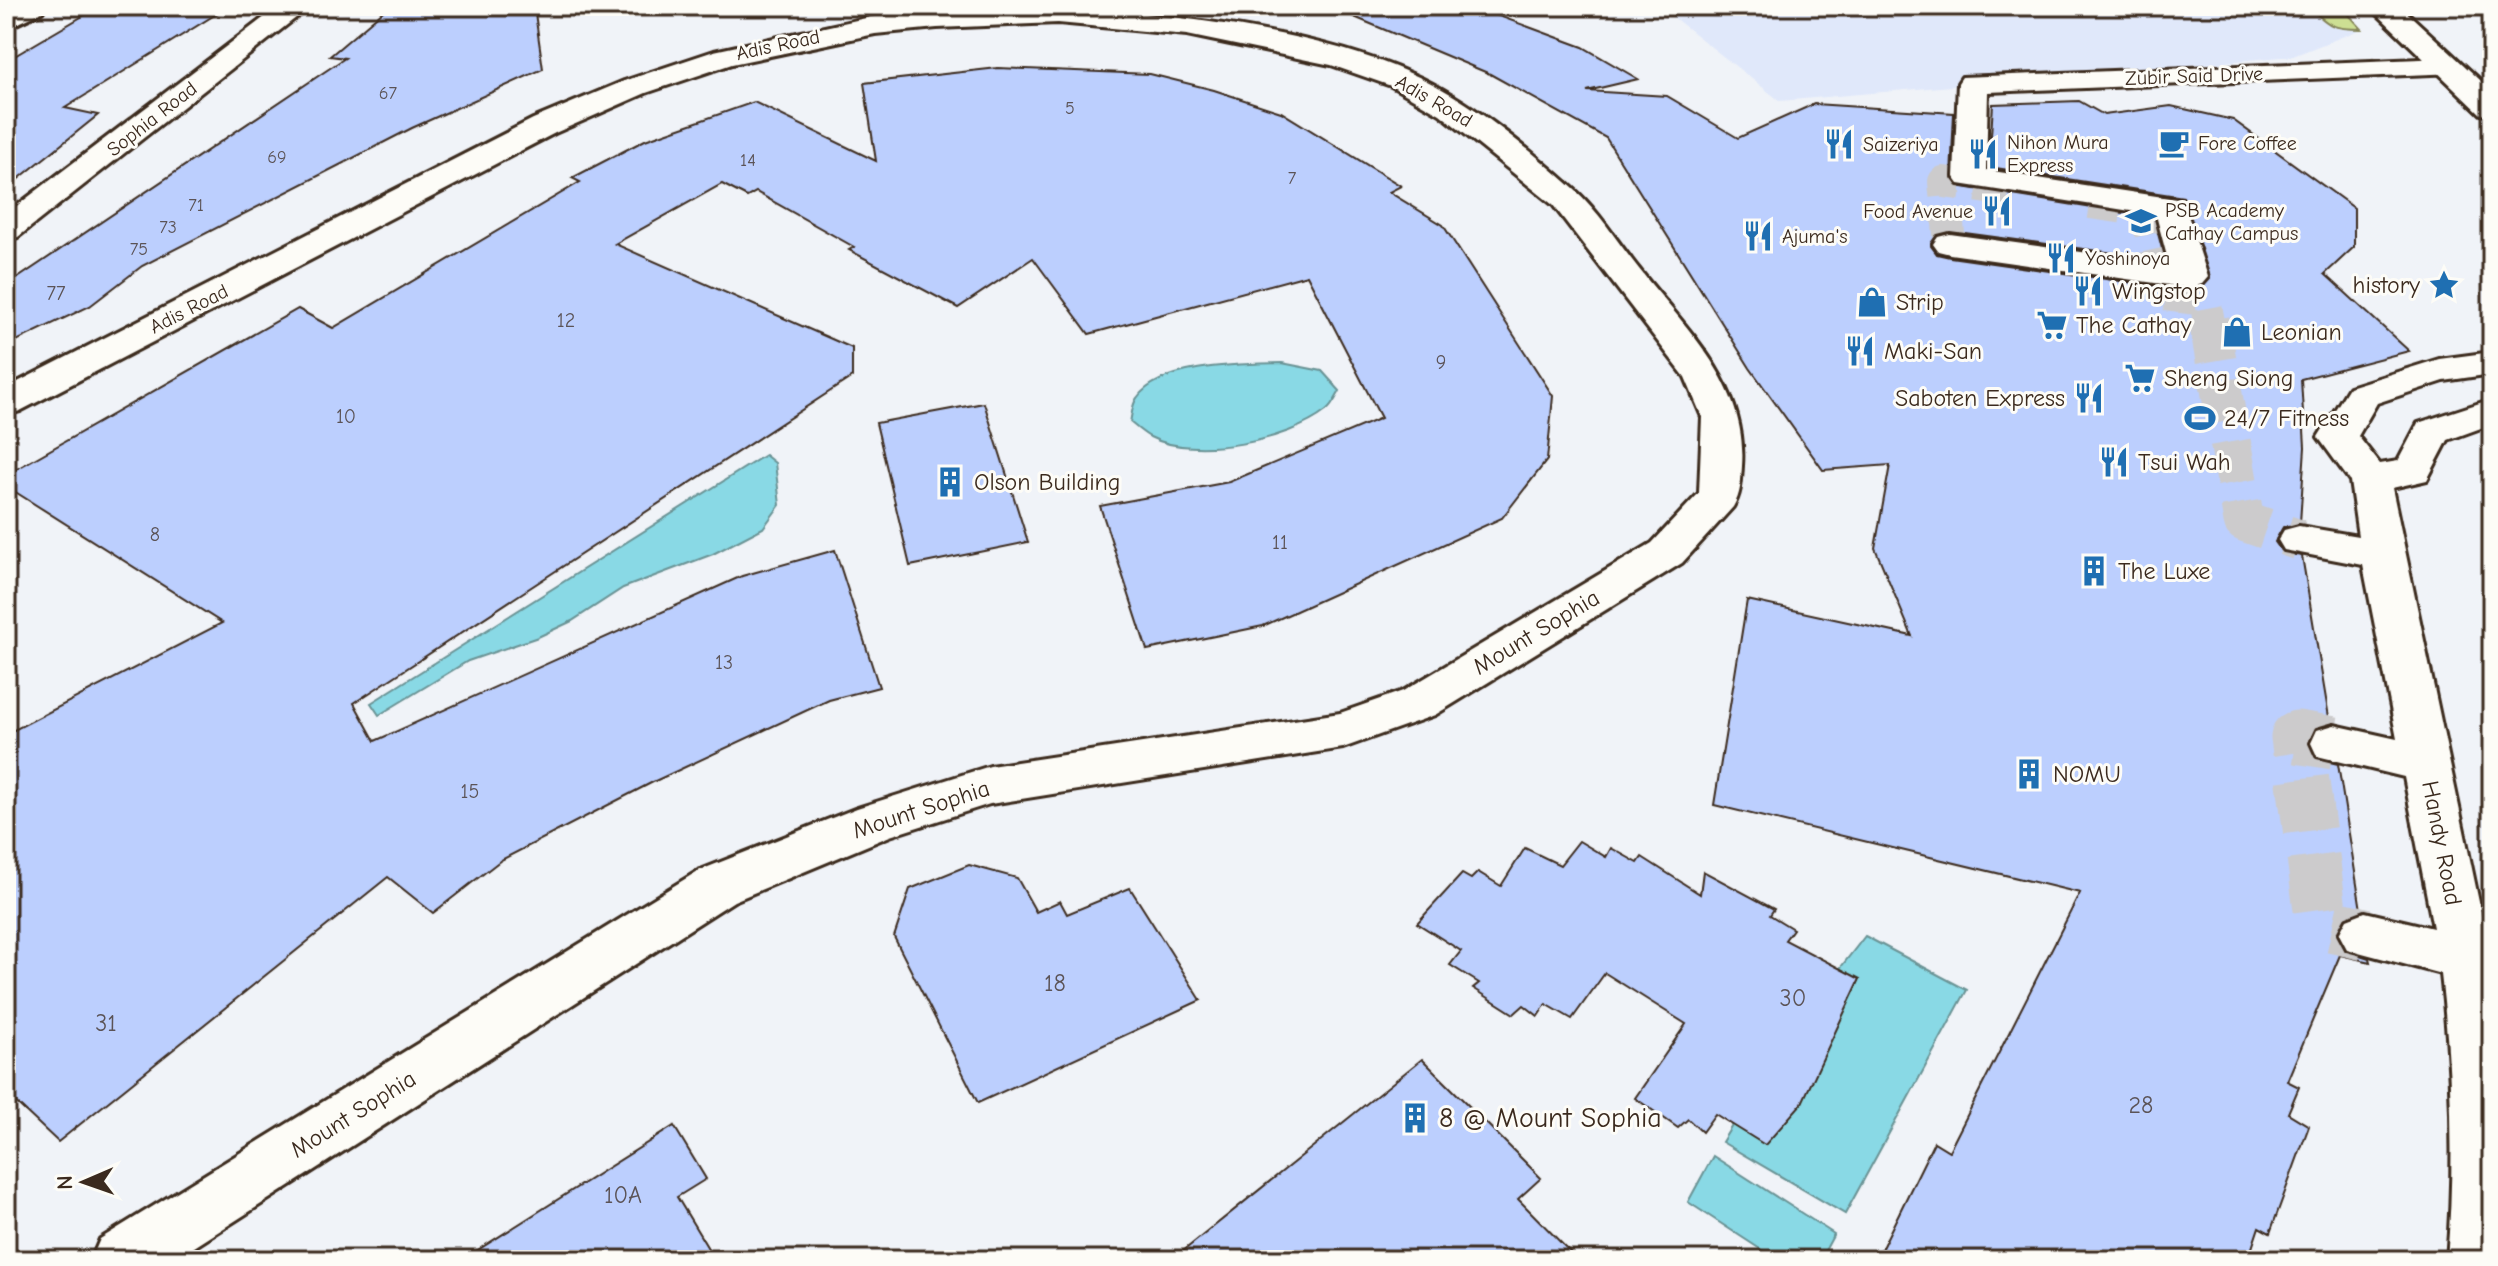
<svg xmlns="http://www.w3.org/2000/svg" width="2498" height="1266" font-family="'Comic Neue',sans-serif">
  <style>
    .built { fill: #e0e8fa }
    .green { fill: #cddf93; stroke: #848458; stroke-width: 2 }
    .water { fill: #89d9e5; stroke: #6a9395; stroke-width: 2 }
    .building { fill: #bccffe; stroke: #3b2a1e; stroke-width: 2 }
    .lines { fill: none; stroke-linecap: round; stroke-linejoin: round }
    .minor-tunnel-far2 { stroke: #cccbcc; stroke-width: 32; stroke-dasharray: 32 16; stroke-linecap: butt }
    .minor-tunnel-far1 { stroke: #cccbcc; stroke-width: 41; stroke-dasharray: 41 21; stroke-linecap: butt }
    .minor-tunnel { stroke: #cccbcc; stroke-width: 53; stroke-dasharray: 53 26; stroke-linecap: butt }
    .minor-casing { stroke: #3b2a1e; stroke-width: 6 }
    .major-casing { stroke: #3b2a1e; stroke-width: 6 }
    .minor { fill: #fdfcf7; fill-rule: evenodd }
    .major { fill: #fdfcf7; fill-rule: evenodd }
    .labels { text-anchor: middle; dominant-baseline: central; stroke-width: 6; stroke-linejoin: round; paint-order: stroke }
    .far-number-label { font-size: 18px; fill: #5b5356 }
    .far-street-label { font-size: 20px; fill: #3b2a1e; stroke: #fdfcf7 }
    .far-poi-label { font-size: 20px; fill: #3b2a1e; stroke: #fdfcf7; text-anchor: start }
    .number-label { font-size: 20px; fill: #5b5356 }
    .poi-label { font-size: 24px; fill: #3b2a1e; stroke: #fdfcf7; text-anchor: start }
    .street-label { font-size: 24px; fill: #3b2a1e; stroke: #fdfcf7 }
    .near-number-label { font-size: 24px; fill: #5b5356 }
    .near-poi-label { font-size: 28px; fill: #3b2a1e; stroke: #fdfcf7; text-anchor: start }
  </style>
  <rect width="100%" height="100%" fill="#f0f3f8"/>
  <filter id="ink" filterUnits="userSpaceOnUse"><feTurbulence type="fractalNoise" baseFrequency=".0125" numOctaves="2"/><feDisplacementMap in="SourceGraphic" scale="16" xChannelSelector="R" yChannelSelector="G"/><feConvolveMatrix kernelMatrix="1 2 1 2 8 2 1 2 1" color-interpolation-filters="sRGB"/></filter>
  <g filter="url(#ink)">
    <!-- built -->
    <path class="built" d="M1659,6H2341L2362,29L2293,56L1780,101Z"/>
    <!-- green -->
    <path class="green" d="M2308,6H2341L2362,29C2332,29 2329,26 2308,6Z"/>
    <!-- water -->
    <g class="water">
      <path d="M1282,363L1322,371L1340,391C1336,398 1332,407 1326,411C1288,441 1194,460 1150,437C1143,433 1136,427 1130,422C1132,415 1132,404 1137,398C1161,363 1245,364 1282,363Z"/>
      <path d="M765,455L775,463L780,505L763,528L713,554L623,588L572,621L538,637L468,661L379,715L371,703Z"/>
      <path d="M1865,936L1967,990L1845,1214L1722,1142L1786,1038Z"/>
      <path d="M1713,1156L1834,1234L1820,1260H1777L1688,1202Z"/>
    </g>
    <!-- building -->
    <g class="building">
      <path d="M100,6H229L65,108L98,115L6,189V61Z"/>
      <path d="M389,6H534L543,69L412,128L142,266L90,306L6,346V286L345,58L330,56Z"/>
      <path d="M1328,6H1472L1583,47L1638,79L1587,91L1667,96L1738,138L1814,104L1954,113L1951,177L1957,186L2154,218L2165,260L1950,231L1937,234L1931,246L1937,254L1950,257L2190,291L2203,287L2210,279L2183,197L1989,167L1993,104L2079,101L2104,115L2171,106L2233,120L2354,208V247L2325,274L2409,351L2301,379L2305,447L2300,523L2283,527L2275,542L2283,553L2302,556L2330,723L2314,729L2308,744L2316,759L2338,764L2361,910L2344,918L2336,935L2344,950L2369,958L2370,962L2340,955L2287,1081L2299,1087L2288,1113L2309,1126L2270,1233L2259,1227L2248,1260H1876L1934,1142L1949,1151L2080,893L1714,805L1747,600L1912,636L1875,548L1890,465L1823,470L1750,368L1606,138L1490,74Z"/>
      <path d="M998,68L1150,74L1214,90L1281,112L1401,186L1389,192L1443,225L1553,396L1547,460L1502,518L1263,626L1147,650L1100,506L1229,482L1381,418L1307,275L1089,334L1033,258L958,308L849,250L854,247L756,192L747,197L722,184L615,244L852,348V377L354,703L375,741L742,576L835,550L879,687L829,700L653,782L501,860L433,913L388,877L58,1142L6,1093V734L222,623L6,486V475L298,309L333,328L580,182L572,178L645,140L754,102L876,161L864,83Z"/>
      <path d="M984,403L1028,542L910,566L876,423Z"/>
      <path d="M1579,841L1606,857L1611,848L1638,863L1642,857L1700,894L1703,871L1774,909L1770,915L1793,929L1785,940L1860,979L1802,1103L1765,1145L1715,1114L1702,1132L1688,1119L1678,1128L1635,1098L1686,1024L1605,973L1572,1019L1546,1004L1538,1016L1524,1005L1514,1014L1473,988L1479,983L1450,965L1461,951L1417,923L1462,874L1471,879L1478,872L1501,886L1525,848L1560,865Z"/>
      <path d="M969,865L1017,878L1036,912L1060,901L1067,914L1130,888L1201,1000L978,1103L894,937L910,889Z"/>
      <path d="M1422,1059L1541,1178L1518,1199L1578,1260H1172Z"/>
      <path d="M674,1126L706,1179L677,1197L715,1260H462Z"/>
    </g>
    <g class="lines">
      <!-- minor-tunnel-far2 -->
      <g class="minor-tunnel-far2">
        <path d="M2090,203L2146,211L2164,295L2205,300L2209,322"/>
        <path d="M1950,244L1944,182L2018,192"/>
      </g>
      <!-- minor-tunnel-far1 -->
      <path class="minor-tunnel-far1" d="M2209,320L2244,521L2299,540"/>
      <!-- minor-tunnel -->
      <path class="minor-tunnel" d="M2334,743L2297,737L2322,924L2365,934"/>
      <!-- minor casing -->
      <g class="minor-casing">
        <g id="minor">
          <path d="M11,6H46L42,12L6,29V9Z"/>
          <path d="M279,6H311L18,237L6,240V214Z"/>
          <path d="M1064,6C1173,16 1312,29 1412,74C1468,98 1528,148 1574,189C1599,211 1618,243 1639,269C1686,329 1748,384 1742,466C1741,481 1741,494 1733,507L1682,563L1435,715L1343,748L990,804L890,836L734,901L174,1260H91L100,1239L698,871L857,808L990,766L1340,713L1403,691L1652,543L1699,493L1702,417L1685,377L1553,205L1440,114L1391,86L1331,65L1187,35L1058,23L937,28L875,34L732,64L646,93L555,133L20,411L6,415V388L533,119L624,81L714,51L875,16Z"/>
          <path d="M2446,58L2457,61L2461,67L2457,73L1988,92L1986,170L2183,200L2208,277L2202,284L2190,288L1950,254L1938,251L1933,244L1938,237L1950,234L2169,264L2156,215L1959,184L1954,177L1958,83L1962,77Z"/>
          <path d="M2492,352V374L2444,381L2377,403L2358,436L2380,464L2398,461L2418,423L2492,399V424L2448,440L2427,480L2392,488L2492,964V1260H2447C2455,1164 2452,1069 2441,974L2347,949L2339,934L2347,919L2365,912L2433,928L2404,777L2317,756L2311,743L2317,730L2334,725L2397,739L2363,565L2284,550L2278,540L2284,530L2299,526L2358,536L2350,481L2318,437L2349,387L2439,359Z"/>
        </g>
      </g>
      <!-- major casing -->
      <g class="major-casing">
        <path id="major" d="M2369,6H2400L2492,91V116L2481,114Z"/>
      </g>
      <!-- minor -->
      <use href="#minor" class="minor"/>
      <!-- major -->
      <use href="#major" class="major"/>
    </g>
  </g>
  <!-- icons -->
  <defs>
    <g id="cafe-bare" transform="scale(2.4)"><path d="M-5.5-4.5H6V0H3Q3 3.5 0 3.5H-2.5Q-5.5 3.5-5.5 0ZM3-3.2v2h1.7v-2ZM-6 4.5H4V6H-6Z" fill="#1f6fb2" stroke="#fdfcf7" stroke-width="2.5" paint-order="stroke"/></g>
    <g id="restaurant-bare" transform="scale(2.4)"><path d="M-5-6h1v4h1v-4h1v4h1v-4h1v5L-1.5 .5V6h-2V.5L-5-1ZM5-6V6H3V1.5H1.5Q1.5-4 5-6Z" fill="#1f6fb2" stroke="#fdfcf7" stroke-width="2.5" paint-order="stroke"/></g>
    <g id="school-bare" transform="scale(2.4)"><path d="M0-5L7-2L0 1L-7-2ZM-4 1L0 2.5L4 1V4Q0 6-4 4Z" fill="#1f6fb2" stroke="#fdfcf7" stroke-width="2.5" paint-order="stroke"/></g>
    <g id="sight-bare" transform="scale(2.4)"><path d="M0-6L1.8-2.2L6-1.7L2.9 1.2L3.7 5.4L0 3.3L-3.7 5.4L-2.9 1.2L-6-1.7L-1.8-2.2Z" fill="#1f6fb2" stroke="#fdfcf7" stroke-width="2.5" paint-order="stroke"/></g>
    <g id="shop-bare" transform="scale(2.4)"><path d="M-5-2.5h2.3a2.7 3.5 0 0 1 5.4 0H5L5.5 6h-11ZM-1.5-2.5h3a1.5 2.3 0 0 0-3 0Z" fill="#1f6fb2" stroke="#fdfcf7" stroke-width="2.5" paint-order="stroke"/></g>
    <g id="supermarket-bare" transform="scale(2.4)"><path d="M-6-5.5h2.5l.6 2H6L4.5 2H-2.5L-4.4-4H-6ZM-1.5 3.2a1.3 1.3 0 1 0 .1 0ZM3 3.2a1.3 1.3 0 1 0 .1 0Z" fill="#1f6fb2" stroke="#fdfcf7" stroke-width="2.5" paint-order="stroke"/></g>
    <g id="stadium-bare" transform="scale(2.4)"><path d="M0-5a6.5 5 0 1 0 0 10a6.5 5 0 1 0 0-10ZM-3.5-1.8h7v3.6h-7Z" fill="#1f6fb2" stroke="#fdfcf7" stroke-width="2.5" paint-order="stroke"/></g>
    <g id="building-bare" transform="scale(2.4)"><path d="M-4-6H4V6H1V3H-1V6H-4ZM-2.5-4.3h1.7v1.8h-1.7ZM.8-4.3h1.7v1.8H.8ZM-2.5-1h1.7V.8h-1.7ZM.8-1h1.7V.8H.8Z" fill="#1f6fb2" stroke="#fdfcf7" stroke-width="2.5" paint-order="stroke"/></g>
  </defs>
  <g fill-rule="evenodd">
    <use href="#cafe-bare" x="2174" y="143"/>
    <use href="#restaurant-bare" x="1839" y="144"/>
    <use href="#restaurant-bare" x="1983" y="154"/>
    <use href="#restaurant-bare" x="1997" y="211"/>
    <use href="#school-bare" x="2141" y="221"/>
    <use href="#restaurant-bare" x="1758" y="236"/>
    <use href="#restaurant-bare" x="2061" y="258"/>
    <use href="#sight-bare" x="2444" y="285"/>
    <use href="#restaurant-bare" x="2088" y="291"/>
    <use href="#shop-bare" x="1872" y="302"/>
    <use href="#supermarket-bare" x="2052" y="325"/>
    <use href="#shop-bare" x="2237" y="332"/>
    <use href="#restaurant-bare" x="1860" y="351"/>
    <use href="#supermarket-bare" x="2140" y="378"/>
    <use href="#restaurant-bare" x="2089" y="398"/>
    <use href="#stadium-bare" x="2200" y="418"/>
    <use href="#restaurant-bare" x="2114" y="462"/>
    <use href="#building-bare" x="950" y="482"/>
    <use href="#building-bare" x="2094" y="571"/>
    <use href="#building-bare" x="2029" y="774"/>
    <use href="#building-bare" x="1415" y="1118"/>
  </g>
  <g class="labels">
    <!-- far-number labels -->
    <g class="far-number-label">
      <text x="388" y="93">67</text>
      <text x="1070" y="108">5</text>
      <text x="277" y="157">69</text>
      <text x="748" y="160">14</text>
      <text x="1292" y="178">7</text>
      <text x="196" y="205">71</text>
      <text x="168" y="227">73</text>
      <text x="139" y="249">75</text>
    </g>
    <!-- far-street labels -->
    <g class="far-street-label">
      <text transform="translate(778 45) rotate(-12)">Adis Road</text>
      <text transform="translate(2194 76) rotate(-2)">Zubir Said Drive</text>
      <text transform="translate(1434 101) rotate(30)">Adis Road</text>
      <text transform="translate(152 119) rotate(-38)">Sophia Road</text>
      <text transform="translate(189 309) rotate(-27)">Adis Road</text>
    </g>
    <!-- far-poi labels -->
    <g class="far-poi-label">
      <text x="2007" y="142">Nihon Mura<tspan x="2007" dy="23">Express</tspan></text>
      <text x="2198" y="143">Fore Coffee</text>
      <text x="1863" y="144">Saizeriya</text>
      <text x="2165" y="210">PSB Academy<tspan x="2165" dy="23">Cathay Campus</tspan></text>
      <text x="1973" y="211" text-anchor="end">Food Avenue</text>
      <text x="1782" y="236">Ajuma's</text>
      <text x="2085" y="258">Yoshinoya</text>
    </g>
    <!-- number labels -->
    <g class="number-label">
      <text x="56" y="293">77</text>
      <text x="566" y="320">12</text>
      <text x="1441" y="362">9</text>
      <text x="346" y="416">10</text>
      <text x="155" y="534">8</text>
      <text x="1280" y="542">11</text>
      <text x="724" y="662">13</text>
      <text x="470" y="791">15</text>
    </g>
    <!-- poi labels -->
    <g class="poi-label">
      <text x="2420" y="285" text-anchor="end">history</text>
      <text x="2112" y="291">Wingstop</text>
      <text x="1896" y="302">Strip</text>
      <text x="2076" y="325">The Cathay</text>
      <text x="2261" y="332">Leonian</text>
      <text x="1884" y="351">Maki-San</text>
      <text x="2164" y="378">Sheng Siong</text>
      <text x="2065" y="398" text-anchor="end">Saboten Express</text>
      <text x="2224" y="418">24/7 Fitness</text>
      <text x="2138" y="462">Tsui Wah</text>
      <text x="974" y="482">Olson Building</text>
      <text x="2118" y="571">The Luxe</text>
      <text x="2053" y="774">NOMU</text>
    </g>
    <!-- street labels -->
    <g class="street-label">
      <text transform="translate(1536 632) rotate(-31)">Mount Sophia</text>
      <text transform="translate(921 809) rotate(-18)">Mount Sophia</text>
      <text transform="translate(2442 843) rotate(79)">Handy Road</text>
      <text transform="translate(353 1114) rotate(-32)">Mount Sophia</text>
    </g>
    <!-- near-number labels -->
    <g class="near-number-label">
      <text x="1055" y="983">18</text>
      <text x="1793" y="998">30</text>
      <text x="106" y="1023">31</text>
      <text x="2141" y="1105">28</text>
      <text x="623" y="1195">10A</text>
    </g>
    <!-- near-poi labels -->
    <g class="near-poi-label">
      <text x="1439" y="1118">8 @ Mount Sophia</text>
    </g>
  </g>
  <!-- margin -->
  <rect width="2498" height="1266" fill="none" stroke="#fdfcf7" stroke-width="32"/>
  <rect x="16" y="16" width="2466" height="1234" fill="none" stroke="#3b2a1e" stroke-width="3" filter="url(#ink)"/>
  <!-- north arrow -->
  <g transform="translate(84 1182) rotate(268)" stroke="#fdfcf7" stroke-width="6" paint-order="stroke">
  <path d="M0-6L14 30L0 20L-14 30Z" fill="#3b2a1e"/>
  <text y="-12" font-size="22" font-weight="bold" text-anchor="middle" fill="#3b2a1e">N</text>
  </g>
</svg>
